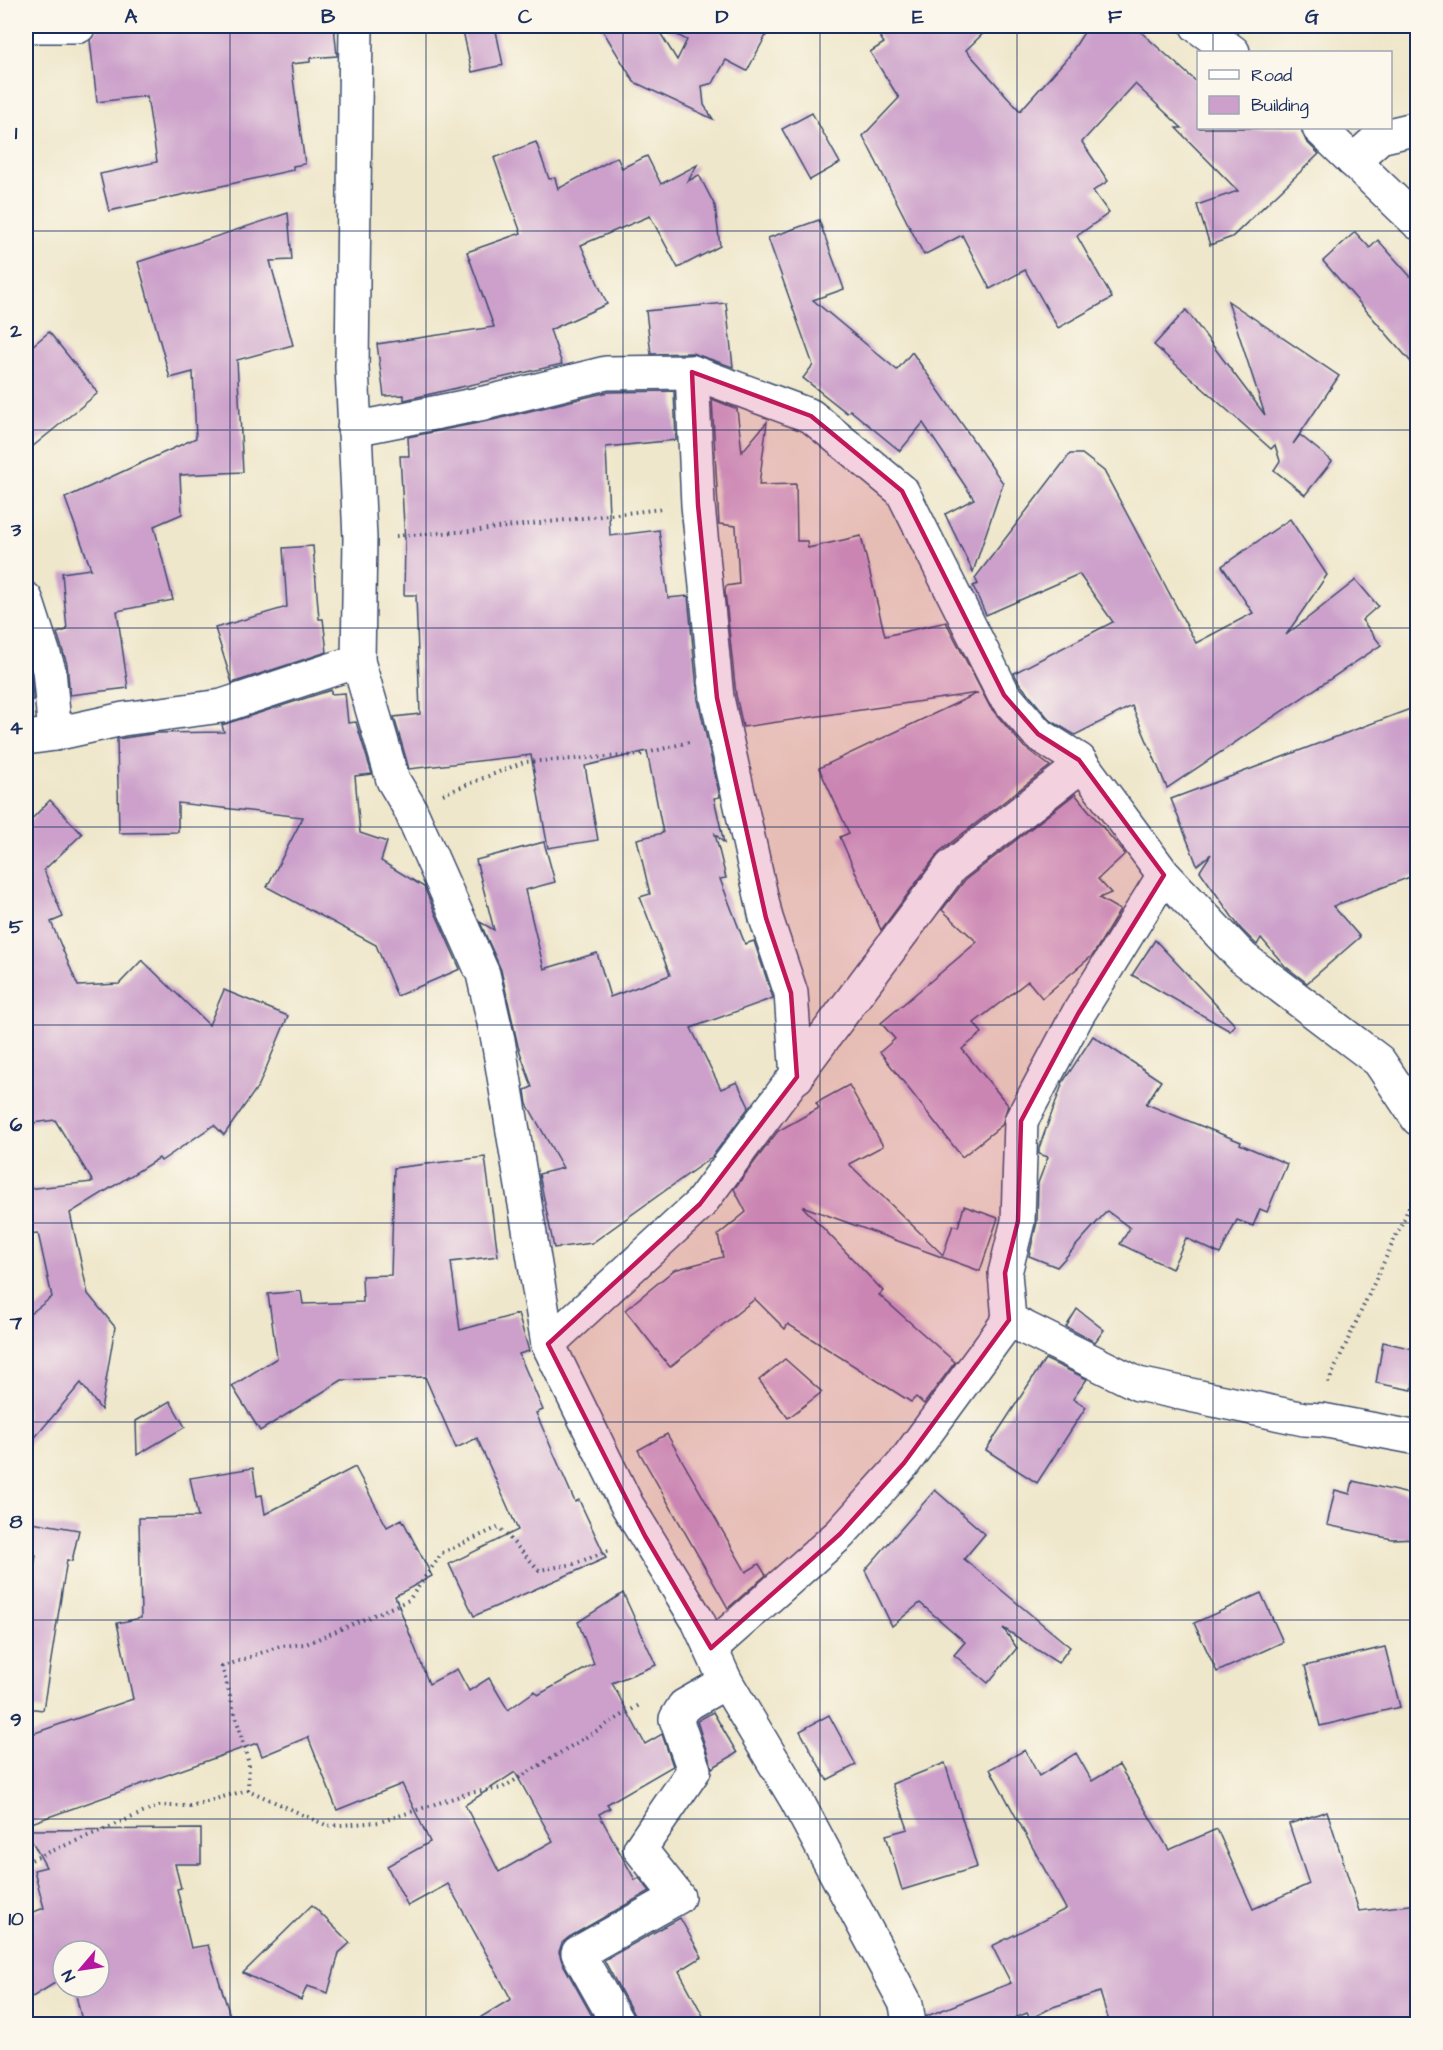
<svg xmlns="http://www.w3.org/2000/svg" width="1443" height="2050" font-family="'Architects Daughter',sans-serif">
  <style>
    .building { fill: #cca0ca; fill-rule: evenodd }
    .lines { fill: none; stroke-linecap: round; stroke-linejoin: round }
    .minor-casing { stroke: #3b4b6e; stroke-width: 36 }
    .path { stroke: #3b4b6e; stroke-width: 4; stroke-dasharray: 1.5 4.5; stroke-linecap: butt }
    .minor { stroke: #fff; stroke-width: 33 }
    .marked { fill: #c2185b; fill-opacity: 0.2; stroke: #c2185b; stroke-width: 4.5; stroke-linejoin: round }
    .grid { fill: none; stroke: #1b2f5e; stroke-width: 1.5; stroke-opacity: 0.55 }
    .neatline { fill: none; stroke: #1b2f5e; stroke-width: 2 }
    .grid-label { font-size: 20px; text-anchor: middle; font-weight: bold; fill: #1b2f5e }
  </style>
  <rect width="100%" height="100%" fill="#fbf7ec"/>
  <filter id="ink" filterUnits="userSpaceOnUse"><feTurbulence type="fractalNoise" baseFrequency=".0167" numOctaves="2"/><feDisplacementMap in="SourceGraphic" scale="12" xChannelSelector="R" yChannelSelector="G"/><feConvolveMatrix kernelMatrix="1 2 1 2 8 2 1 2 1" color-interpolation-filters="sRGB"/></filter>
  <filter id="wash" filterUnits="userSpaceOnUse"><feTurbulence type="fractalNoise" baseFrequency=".008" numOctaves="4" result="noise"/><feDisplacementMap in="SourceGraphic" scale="24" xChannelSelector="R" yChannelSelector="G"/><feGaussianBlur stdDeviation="1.35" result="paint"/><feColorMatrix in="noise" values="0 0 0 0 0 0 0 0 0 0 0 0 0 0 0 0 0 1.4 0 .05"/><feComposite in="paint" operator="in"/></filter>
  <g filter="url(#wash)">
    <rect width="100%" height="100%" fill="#efe7cb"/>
    <g id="blocks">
      <!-- building -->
      <g class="building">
        <path d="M113,26H334L337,56L310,58V62L291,64L305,164L293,166V170L109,211L100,174L157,162L147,96L97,102L90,40L98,27Z"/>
        <path d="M462,26H495L503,65L472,72Z"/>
        <path d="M600,26H656L677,60L687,40L660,26H771L747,71L726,60L713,83L702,86L704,105L713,119L634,82Z"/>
        <path d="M873,26H991L966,50L1020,111L1069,56L1088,26H1134L1198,83V128H1301L1306,141L1319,154L1232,237L1210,245L1197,205L1238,191L1176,128H1182L1135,84L1082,142L1108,181L1093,191L1109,213L1077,236L1112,298L1058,328L1025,270L990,289L962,235L924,255L863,136L899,98L870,52L884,43Z"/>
        <path d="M812,113L840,163L810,180L782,129Z"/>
        <path d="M536,142L549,179L555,178L558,189L617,157L622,168L647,156L661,184L697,165L688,181L699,175L715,206L720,246L678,268L650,216L581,245L607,304L550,330L562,364L404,400V395L384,396L377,344L494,327L467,252L521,233L494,158Z"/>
        <path d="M288,213L292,260L270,261L293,345L237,360L243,472L180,475L182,514L154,526L173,600L117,611L128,688L70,695L67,664L57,633L67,630L62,573L91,569L65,498L196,438L193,372L170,378L138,262Z"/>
        <path d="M819,220L844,289L813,300L897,370L912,352L1003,483L973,572L945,514L974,499L923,423L900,451L850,410L847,413L803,378L813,365L768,238Z"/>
        <path d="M1355,232L1370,248L1378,240L1418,285V370L1323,261Z"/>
        <path d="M1228,301L1339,376L1293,444L1300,435L1332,461L1305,495L1274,470L1280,461L1275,445L1271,449L1154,345L1186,310L1265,415Z"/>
        <path d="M726,303L733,367L692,353L651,354L646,311Z"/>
        <path d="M49,332L98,393L26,452V351Z"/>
        <path d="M674,391L676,440L606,447L610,536L659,530L668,598L688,596L698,700L720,797L714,798L724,843L715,834L726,878L720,879L745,944L754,941L773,998L691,1028L721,1089L737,1082L749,1107L712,1157L592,1243L554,1248L539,1174L563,1168L527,1104L525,1090L532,1087L518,1046L501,970L480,922L494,930L476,860L544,842L555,882L525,890L544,969L597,953L610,997L670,975L640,897L650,894L637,839L663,833L647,751L585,766L598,840L548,848L531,755L409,769L394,717L420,714L416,595H404L405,542L400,456H409L408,437L493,420L608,392Z"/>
        <path d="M712,399L737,409L742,452L767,422L759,485L796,484L797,541H807L808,548L861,536L885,636L946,622L990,707L1024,747L1050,766L939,852L881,930L840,837L849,833L819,768L978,693L743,727L736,695L725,591L726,586L739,584L736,526L719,524Z"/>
        <path d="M1070,454H1082L1104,471L1196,643L1253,613L1222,566L1290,519L1327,575L1286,635L1356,580L1378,606L1362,620L1381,645L1167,788L1132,706L1075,735L1050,720L1020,684L1014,673L1113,622L1079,574L986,615L973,586L978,584L975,578Z"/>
        <path d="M313,546L319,619H323L327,652L232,683L215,628L287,607L283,548Z"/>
        <path d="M26,658L31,674L33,700L26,701Z"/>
        <path d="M331,690V694L345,693L348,723L356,722L372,774L355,776L360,833L387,842L381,861L424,887L460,969L397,996L376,945L267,887L303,817L178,803V832L119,833L117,739L158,733L224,732L222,725Z"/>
        <path d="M1418,706V874L1333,906L1360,937L1307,983L1285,966L1261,938L1257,945L1240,928L1200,871L1211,854L1197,865L1171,799Z"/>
        <path d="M1075,794L1125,854L1098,879L1111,893L1099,898L1120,910L1093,955L1042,998L1028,981L974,1023L982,1033L962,1049L1008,1105L1002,1125L962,1157L880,1052L895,1039L881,1023L977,942L942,910L965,880Z"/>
        <path d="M50,800L82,834L44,870L63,917L51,922L78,986L119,984L142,960L209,1025L224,990L288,1016L259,1085L224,1135L214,1125L161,1161L159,1158L70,1213L88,1294L115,1327L101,1410L81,1383L26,1448V1317L52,1297L38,1233L26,1234V1189L93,1182L55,1120L26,1124V825Z"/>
        <path d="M1155,940L1235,1025L1230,1031L1132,975Z"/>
        <path d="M1093,1036L1161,1081L1146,1104L1241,1142L1240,1144L1287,1164L1267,1212L1260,1209L1253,1226L1237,1220L1220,1254L1186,1238L1172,1269L1120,1244L1130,1228L1107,1211L1057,1267L1029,1256L1037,1222L1038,1183L1048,1157L1039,1154V1148L1063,1082Z"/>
        <path d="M849,1085L883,1146L849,1164L943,1255L953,1225L958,1227L964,1206L998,1218L980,1271L802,1206L883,1291L879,1295L955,1362L924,1404L916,1397L911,1402L788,1324L785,1329L755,1299L670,1367L625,1310L674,1270L723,1257L718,1235L746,1212L734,1189L778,1131L819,1108L816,1103Z"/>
        <path d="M485,1157L498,1256L451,1262L460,1330L518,1314L529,1351L519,1354L543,1410L536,1413L575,1502L579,1500L606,1558L474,1616L449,1564L518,1530L477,1438L456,1448L425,1377L342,1380L260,1431L232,1386L277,1358L268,1294L301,1291L303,1304L363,1302L362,1276L391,1275L394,1168Z"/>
        <path d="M1077,1309L1104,1330L1095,1342L1066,1327Z"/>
        <path d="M1383,1342L1418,1350L1412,1390L1376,1383Z"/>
        <path d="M785,1359L822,1392L788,1418L759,1380Z"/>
        <path d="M1045,1359L1087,1379L1073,1399L1086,1407L1037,1483L986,1450Z"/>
        <path d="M170,1401L185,1427L137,1455L136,1421Z"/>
        <path d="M667,1434L746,1572L759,1564L766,1575L728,1608L638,1450Z"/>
        <path d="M355,1467L387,1527L402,1519L432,1576L395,1596L429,1684L457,1669L469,1691L489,1678L508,1710L535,1691L538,1695L594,1664L578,1622L623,1593L656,1665L612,1683L645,1744L662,1734L673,1766L607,1804L610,1808L599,1814L635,1880L639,1878L650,1891L569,1937L562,1943L559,1952L562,1962L597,2025H468L511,1999L448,1884L408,1906L387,1866L430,1842L402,1784L337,1810L308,1737L262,1756L257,1743L26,1825V1736L133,1699L117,1623L141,1618L139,1518L198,1517L190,1478L253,1468L257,1496L262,1495L265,1514ZM515,1772L553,1841L499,1872L465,1805Z"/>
        <path d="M1353,1481L1418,1496V1538L1392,1539L1327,1525L1335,1490L1350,1494Z"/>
        <path d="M935,1490L985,1534L964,1559L1070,1647L1058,1663L1003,1628L1017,1648L988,1683L954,1655L965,1642L920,1603L892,1626L865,1570Z"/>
        <path d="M26,1521L79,1530L72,1561L67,1560L43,1710L26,1708V1617L36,1555L26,1553Z"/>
        <path d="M1261,1593L1283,1642L1217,1672L1194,1623Z"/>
        <path d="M1385,1647L1400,1707L1320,1726L1305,1666Z"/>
        <path d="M713,1712L737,1753L712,1768L697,1721Z"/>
        <path d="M829,1715L856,1765L827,1780L800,1731Z"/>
        <path d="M1025,1750L1039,1776L1076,1753L1092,1781L1119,1765L1169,1850L1217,1829L1253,1909L1309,1884L1289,1824L1327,1811L1359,1911L1418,1904V2025H1110L1100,1992L1053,2007L1030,2019L1027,2013L998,2025H927V2016L1011,1983L992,1946L1066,1909L990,1769Z"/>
        <path d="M945,1763L977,1867L902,1890L886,1835L908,1829L892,1784Z"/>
        <path d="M201,1829V1864H175L181,1888L177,1889L191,1948L208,1945L233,2025H83L74,1987H99V1951H63V1978L26,2001V1915L44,1908L34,1870L46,1867L26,1830Z"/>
        <path d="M312,1905L350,1943L339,1953L328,1993L307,1986L301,2000L243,1973Z"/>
        <path d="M680,1918L702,1957L679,1971L708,2025H637L634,2015L604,1960Z"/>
      </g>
    </g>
  </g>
  <g filter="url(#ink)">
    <use href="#blocks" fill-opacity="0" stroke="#3b4b6e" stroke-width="1.5"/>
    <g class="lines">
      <!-- minor casing -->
      <g class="minor-casing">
        <g id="minor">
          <path d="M26,26H79"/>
          <path d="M356,26L352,367L360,538L358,661L393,780L409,807L483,974L498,1040L548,1344L627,1505L698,1621L726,1682L796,1799L906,2004L909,2024"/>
          <path d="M1197,26L1233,52"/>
          <path d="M1319,128L1418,223"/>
          <path d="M1353,161L1380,137L1418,128"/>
          <path d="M692,372L698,505L717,698L766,918L791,993L797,1077"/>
          <path d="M354,429L489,402L606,373L692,372L811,416L902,491L1004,695L1038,734L1079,760L1164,875L1243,958L1379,1061L1418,1119"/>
          <path d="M26,599L49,670L55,734L123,719L222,706L358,661"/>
          <path d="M26,738L55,734"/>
          <path d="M1009,1320L1138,1384L1304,1419L1322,1420L1418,1438"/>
          <path d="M548,1344L700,1204L951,867L1073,772L1079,760"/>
          <path d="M711,1648L840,1534L904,1463L1009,1320L1005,1273L1018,1221L1021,1121L1078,1014L1164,875"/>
          <path d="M618,2024L578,1953L678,1897L640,1849L694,1770L676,1719L684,1706L726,1682"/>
        </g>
      </g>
      <!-- path -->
      <g class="path">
        <path d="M396,536L471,531L661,509"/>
        <path d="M443,794L524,762L639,755L689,742"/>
        <path d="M1328,1383L1418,1188"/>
        <path d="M248,1790L249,1764L222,1667L280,1646L306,1644L409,1600L442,1553L499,1527L539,1570L574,1564L610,1550"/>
        <path d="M26,1862L159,1806H190L248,1790L328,1826L380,1822L469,1793L502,1788L641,1704"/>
      </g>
      <!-- minor -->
      <use href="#minor" class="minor"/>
    </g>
  </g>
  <!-- marked area -->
  <path class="marked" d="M692,372L811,416L902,491L1004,695L1038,734L1079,760L1164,875L1078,1014L1021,1121L1018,1221L1005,1273L1009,1320L904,1463L840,1534L711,1648L645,1536L548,1344L700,1204L797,1077L791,993L766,918L717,698L698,505Z"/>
  <!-- grid -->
  <path class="grid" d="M230,26V2024M426,26V2024M623,26V2024M820,26V2024M1017,26V2024M1213,26V52M1213,128V2024M26,231H1418M26,430H1418M26,628H1418M26,827H1418M26,1025H1418M26,1223H1418M26,1422H1418M26,1620H1418M26,1819H1418"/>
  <!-- margin -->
  <rect width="1443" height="2050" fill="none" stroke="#fbf7ec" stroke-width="66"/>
  <!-- legend -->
  <rect x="1197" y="51" width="195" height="78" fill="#fbf7ec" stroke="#a1a7b3" stroke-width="1.5"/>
  <rect x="1209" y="70" width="30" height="9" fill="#ffffff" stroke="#a1a7b3" stroke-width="1.5"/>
  <text x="1251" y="81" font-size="18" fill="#1b2f5e">Road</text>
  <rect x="1209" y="96" width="30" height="18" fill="#cca0ca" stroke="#a1a7b3" stroke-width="1.5"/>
  <text x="1251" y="111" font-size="18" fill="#1b2f5e">Building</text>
  <!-- north arrow -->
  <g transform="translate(81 1969) rotate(241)"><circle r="28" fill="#fbf7ec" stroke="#a1a7b3" stroke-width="1.5"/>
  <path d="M0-4.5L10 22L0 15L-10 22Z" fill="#b5179e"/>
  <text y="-9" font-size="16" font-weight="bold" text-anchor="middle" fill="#1b2f5e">N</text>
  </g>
  <rect x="33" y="33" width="1377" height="1984" class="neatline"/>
  <g class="grid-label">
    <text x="131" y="23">A</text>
    <text x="328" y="23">B</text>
    <text x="525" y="23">C</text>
    <text x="722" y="23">D</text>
    <text x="918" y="23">E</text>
    <text x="1115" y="23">F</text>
    <text x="1312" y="23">G</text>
    <text x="16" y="139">1</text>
    <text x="16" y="337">2</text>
    <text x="16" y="536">3</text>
    <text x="16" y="734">4</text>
    <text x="16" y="933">5</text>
    <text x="16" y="1131">6</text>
    <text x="16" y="1329">7</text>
    <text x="16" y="1528">8</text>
    <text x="16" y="1726">9</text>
    <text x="16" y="1925">10</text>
  </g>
</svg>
